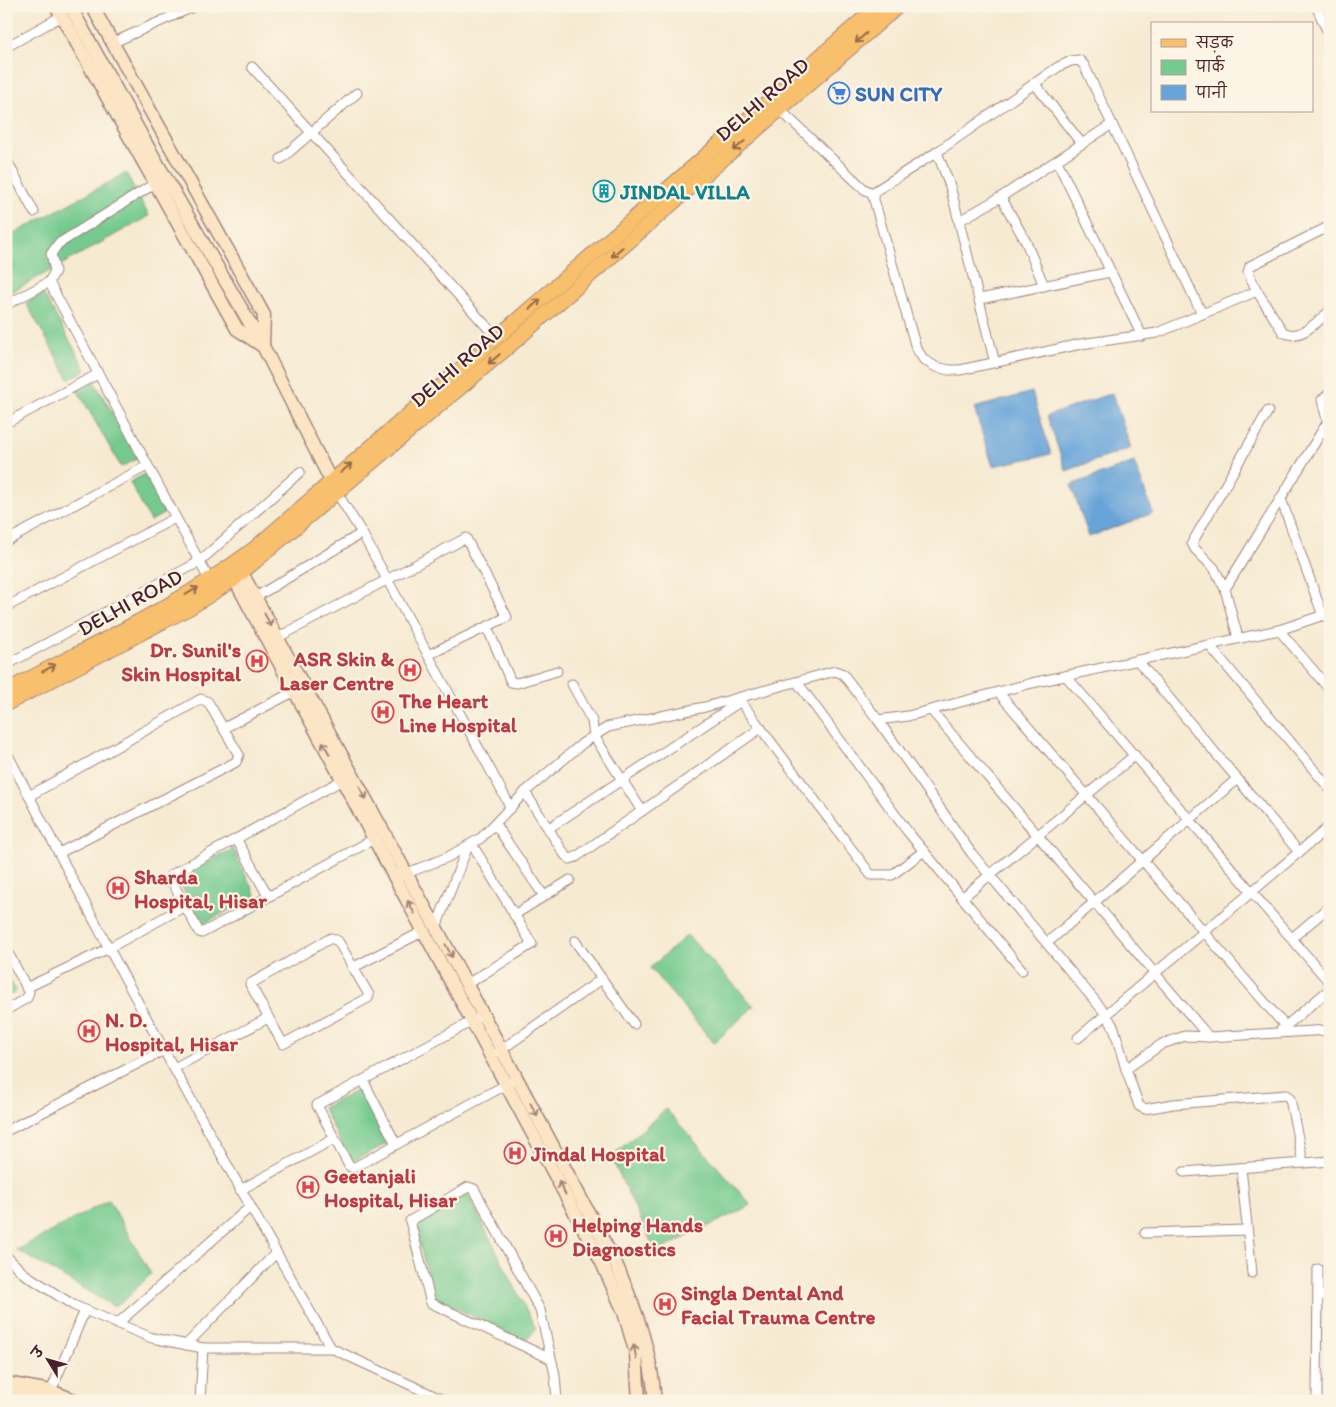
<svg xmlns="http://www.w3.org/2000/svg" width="1336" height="1407" font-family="Itim,'Playpen Sans Deva',sans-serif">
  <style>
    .green { fill: #74ca8f; stroke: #5f745d }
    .water { fill: #67a4d9; stroke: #586282 }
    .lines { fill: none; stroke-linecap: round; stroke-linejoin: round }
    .minor-casing { stroke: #a0847e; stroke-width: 11 }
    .secondary-casing { stroke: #a0847e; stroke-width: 15 }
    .primary-casing { stroke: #a0847e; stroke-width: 16 }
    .minor { stroke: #fff; stroke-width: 9 }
    .secondary { stroke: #fce5c4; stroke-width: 12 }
    .primary { stroke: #f8bf6c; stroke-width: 14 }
    .oneway { stroke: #986748 }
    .oneway2 { stroke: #a38278 }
    .labels { text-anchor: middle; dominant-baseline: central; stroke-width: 4.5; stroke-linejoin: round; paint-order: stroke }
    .shop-label { font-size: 21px; font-weight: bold; fill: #366cbe; stroke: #fcf5e5; text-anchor: start }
    .street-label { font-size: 21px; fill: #4a1f2b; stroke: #fcf5e5 }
    .culture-label { font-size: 21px; font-weight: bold; fill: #0d838f; stroke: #fcf5e5; text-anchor: start }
    .health-label { font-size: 21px; font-weight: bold; fill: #be3a42; stroke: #fcf5e5; text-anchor: start }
  </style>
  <rect width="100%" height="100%" fill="#fcf5e5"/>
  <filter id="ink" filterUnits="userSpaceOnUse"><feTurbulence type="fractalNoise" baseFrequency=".02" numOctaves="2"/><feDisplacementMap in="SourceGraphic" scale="10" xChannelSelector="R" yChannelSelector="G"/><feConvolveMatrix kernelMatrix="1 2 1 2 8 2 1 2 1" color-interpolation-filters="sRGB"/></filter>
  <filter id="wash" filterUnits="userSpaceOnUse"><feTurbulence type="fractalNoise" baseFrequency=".0096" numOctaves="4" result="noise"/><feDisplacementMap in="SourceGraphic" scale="20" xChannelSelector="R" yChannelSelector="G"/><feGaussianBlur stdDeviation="1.12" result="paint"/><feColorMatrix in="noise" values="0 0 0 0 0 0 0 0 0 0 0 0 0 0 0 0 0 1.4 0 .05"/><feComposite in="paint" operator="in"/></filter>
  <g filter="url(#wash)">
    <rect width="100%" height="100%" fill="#f6ead2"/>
    <!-- green -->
    <g class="green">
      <path d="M126,173L149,216L6,295V238Z"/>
      <path d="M43,293L86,370L69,379L26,303Z"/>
      <path d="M94,381L138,458L121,467L78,391Z"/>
      <path d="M145,474L165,513L150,521L130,482Z"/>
      <path d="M233,849L256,896L201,925L177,877Z"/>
      <path d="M687,935L754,1006L714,1043L650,968Z"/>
      <path d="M6,972L16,992L6,997Z"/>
      <path d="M362,1088L390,1142L351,1162L323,1108Z"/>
      <path d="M666,1109L751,1205L656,1252L611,1157Z"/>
      <path d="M467,1193L536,1329L525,1342L433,1297L414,1222Z"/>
      <path d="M109,1200L151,1274L124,1301L113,1306L17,1250Z"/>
    </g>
    <!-- water -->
    <g class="water">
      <path d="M1032,392L1051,454L993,466L974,408Z"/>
      <path d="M1112,393L1131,448L1066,471L1047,416Z"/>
      <path d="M1134,462L1153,513L1089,537L1071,485Z"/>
    </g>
  </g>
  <g filter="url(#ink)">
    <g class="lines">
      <!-- minor casing -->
      <g class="minor-casing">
        <g id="minor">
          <path d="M1316,6L1330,37"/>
          <path d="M112,43L195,6"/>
          <path d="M6,47L62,16"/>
          <path d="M252,67L497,338"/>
          <path d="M1034,83L1082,144"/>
          <path d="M776,106L864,189L872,193L937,152L1058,67L1071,61L1079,60L1084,65L1202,314"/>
          <path d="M937,152L950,186L995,363"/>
          <path d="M6,159L34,212"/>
          <path d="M281,159L357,93"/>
          <path d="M1057,161L1142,336"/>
          <path d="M872,193L916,348L924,360L936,367L949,370H960L1081,344L1157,333L1257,291"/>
          <path d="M1001,197L1026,242L1044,286"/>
          <path d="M959,221L1001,197L1112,124"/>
          <path d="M1330,226L1250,266L1248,272L1257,291L1283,332C1300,342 1317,321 1330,311"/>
          <path d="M49,282L211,583"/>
          <path d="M980,299L1110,272"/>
          <path d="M6,305L49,282L55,271L51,254L58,244L154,184"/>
          <path d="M6,423L98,374"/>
          <path d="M1329,427L1322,400L1330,393"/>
          <path d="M337,493L362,533L511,808"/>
          <path d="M1281,499L1323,616"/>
          <path d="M6,541L147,466"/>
          <path d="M1225,589L1214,568L1195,549L1192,543L1268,411"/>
          <path d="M256,597L362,533"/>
          <path d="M6,607L175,518"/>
          <path d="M487,627L511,682L517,683L557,671"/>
          <path d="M1279,630L1330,690"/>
          <path d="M1238,638L1225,589L1327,423"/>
          <path d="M273,640L466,538L507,617L428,655"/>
          <path d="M1209,645L1330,789"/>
          <path d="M1137,660L1299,852"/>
          <path d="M6,665L199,562L300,472"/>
          <path d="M1066,676L1330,983"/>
          <path d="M797,682L908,832L1022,970"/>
          <path d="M572,684L592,721L594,736L642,811"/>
          <path d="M998,692L1285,1026"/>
          <path d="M738,698L871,875H892L924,851"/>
          <path d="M931,710L1209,1037"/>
          <path d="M878,720L972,854L1106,1014L1114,1028L1126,1069L1162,1044L1185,1036L1209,1037L1330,1030"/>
          <path d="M224,728L299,689"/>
          <path d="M6,751C109,953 218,1152 331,1348"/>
          <path d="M346,778L171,875L170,878L199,932L202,933L374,839"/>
          <path d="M525,792L565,855L570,859L576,857L761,728"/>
          <path d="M29,796L201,699L208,702L239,755L236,762L59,853"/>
          <path d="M495,824L544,896"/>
          <path d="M549,828L741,701"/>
          <path d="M237,840L268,896"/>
          <path d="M402,875L448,857L481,838L525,792L583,743L608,727L705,707L835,671L843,674L878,720L908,716L1032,683L1279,630L1330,613"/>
          <path d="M962,898L1135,755"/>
          <path d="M514,915L570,880"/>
          <path d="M436,927L468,846"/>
          <path d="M331,938L338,941L369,995L368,998L283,1044L250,984Z"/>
          <path d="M1292,938L1330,906"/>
          <path d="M575,941L634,1024"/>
          <path d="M1047,943L1237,779"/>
          <path d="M6,949L29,992L27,998L6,1010"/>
          <path d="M352,968L424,931"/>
          <path d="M467,984L532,944L472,844"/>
          <path d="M26,988L109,948L185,906"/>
          <path d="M476,1019L317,1105L349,1166L353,1168L511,1082"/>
          <path d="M1281,1030L1330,989"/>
          <path d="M1078,1038L1330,826"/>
          <path d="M498,1052L602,979"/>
          <path d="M174,1068L268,1018"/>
          <path d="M1126,1069L1139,1106L1145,1109L1173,1104L1286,1095L1290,1099L1303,1163"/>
          <path d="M363,1080L396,1144"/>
          <path d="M6,1131L164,1050"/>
          <path d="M1241,1168L1252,1273"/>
          <path d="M1184,1172L1330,1161"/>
          <path d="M240,1190L334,1139"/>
          <path d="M1145,1233L1247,1230"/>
          <path d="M6,1256L23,1273L73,1305L152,1338L203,1348H331L445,1401"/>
          <path d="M1318,1296L1330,1295"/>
          <path d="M117,1324L250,1207"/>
          <path d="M186,1345L276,1253"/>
          <path d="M551,1359L431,1303L410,1221L468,1187L474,1189L540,1310L555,1375L557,1401"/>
          <path d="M51,1391L85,1310"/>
          <path d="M200,1401L203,1348"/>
          <path d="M1317,1401L1318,1269"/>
        </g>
      </g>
      <!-- secondary casing -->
      <g class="secondary-casing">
        <g id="secondary">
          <path d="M56,6L237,329L261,345"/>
          <path d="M70,6L149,149L263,346L336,491"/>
          <path d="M92,6L264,315L263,346"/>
          <path d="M237,564L445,944L616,1264C636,1310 651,1350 655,1401"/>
          <path d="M230,571L602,1263L624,1312L636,1354L639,1401"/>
          <path d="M6,1383L51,1391L77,1401"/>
          <path d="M6,1394L46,1401"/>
        </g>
      </g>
      <!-- primary casing -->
      <g class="primary-casing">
        <g id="primary">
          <path d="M6,691C90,646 179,606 255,548L878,6"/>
          <path d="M6,704L189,608L233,580L507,348L898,6"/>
        </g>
      </g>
      <!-- minor -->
      <use href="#minor" class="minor"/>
      <!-- secondary -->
      <use href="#secondary" class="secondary"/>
      <!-- primary -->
      <use href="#primary" class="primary"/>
    </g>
    <!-- one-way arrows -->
    <defs><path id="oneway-shaft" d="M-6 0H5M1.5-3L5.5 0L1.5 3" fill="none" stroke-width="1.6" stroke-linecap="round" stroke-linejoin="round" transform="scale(1.25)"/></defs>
    <g class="oneway">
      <use href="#oneway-shaft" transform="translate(861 38) rotate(139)"/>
      <use href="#oneway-shaft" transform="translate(739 146) rotate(139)"/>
      <use href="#oneway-shaft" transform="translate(617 252) rotate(139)"/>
      <use href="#oneway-shaft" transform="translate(535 304) rotate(-41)"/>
      <use href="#oneway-shaft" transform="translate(494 359) rotate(140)"/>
      <use href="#oneway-shaft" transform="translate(346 468) rotate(-41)"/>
      <use href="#oneway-shaft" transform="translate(192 591) rotate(-31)"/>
      <use href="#oneway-shaft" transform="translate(49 668) rotate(-28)"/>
    </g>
    <g class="oneway2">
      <use href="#oneway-shaft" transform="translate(268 620) rotate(61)"/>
      <use href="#oneway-shaft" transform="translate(326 748) rotate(-119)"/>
      <use href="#oneway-shaft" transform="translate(363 793) rotate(62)"/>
      <use href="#oneway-shaft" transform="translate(411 907) rotate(-118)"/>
      <use href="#oneway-shaft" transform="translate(449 951) rotate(62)"/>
      <use href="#oneway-shaft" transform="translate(534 1110) rotate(62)"/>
      <use href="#oneway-shaft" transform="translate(562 1188) rotate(-118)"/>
      <use href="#oneway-shaft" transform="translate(635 1352) rotate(-101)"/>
    </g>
  </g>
  <!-- icons -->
  <defs>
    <g id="supermarket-ring" transform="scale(1.125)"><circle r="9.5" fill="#fcf5e5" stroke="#3f7fe0" stroke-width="1.5"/><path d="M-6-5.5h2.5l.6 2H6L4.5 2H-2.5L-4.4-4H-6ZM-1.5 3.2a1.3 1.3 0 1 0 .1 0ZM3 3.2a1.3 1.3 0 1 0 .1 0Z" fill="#3f7fe0"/></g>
    <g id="building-ring" transform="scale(1.125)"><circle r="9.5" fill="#fcf5e5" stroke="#0f9aa8" stroke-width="1.5"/><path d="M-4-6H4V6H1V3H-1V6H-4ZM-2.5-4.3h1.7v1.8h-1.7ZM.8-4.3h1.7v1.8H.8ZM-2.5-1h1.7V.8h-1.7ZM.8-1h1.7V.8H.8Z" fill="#0f9aa8"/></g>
    <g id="hospital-ring" transform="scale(1.125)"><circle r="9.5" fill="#fcf5e5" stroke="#e0444e" stroke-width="1.5"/><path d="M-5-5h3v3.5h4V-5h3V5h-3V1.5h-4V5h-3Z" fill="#e0444e"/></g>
  </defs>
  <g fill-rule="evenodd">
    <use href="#supermarket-ring" x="839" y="93"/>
    <use href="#building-ring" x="604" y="191"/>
    <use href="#hospital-ring" x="257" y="661"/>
    <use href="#hospital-ring" x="410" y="670"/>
    <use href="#hospital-ring" x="383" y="712"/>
    <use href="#hospital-ring" x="118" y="888"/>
    <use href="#hospital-ring" x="89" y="1031"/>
    <use href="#hospital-ring" x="515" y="1153"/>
    <use href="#hospital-ring" x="308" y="1187"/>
    <use href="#hospital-ring" x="556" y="1236"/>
    <use href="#hospital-ring" x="665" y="1304"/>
  </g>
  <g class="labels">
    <!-- shop labels -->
    <g class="shop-label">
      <text x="855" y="93">SUN CITY</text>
    </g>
    <!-- street labels -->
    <g class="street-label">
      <text transform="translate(762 99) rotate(-41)">DELHI ROAD</text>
      <text transform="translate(457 365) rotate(-41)">DELHI ROAD</text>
      <text transform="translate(130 602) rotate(-29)">DELHI ROAD</text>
    </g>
    <!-- culture labels -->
    <g class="culture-label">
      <text x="620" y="191">JINDAL VILLA</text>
    </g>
    <!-- health labels -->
    <g class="health-label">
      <text x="241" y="649" text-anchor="end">Dr. Sunil's<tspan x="241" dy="24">Skin Hospital</tspan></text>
      <text x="394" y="658" text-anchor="end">ASR Skin &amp;<tspan x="394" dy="24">Laser Centre</tspan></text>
      <text x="399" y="700">The Heart<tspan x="399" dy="24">Line Hospital</tspan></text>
      <text x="134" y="876">Sharda<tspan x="134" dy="24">Hospital, Hisar</tspan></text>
      <text x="105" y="1019">N. D.<tspan x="105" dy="24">Hospital, Hisar</tspan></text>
      <text x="531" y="1153">Jindal Hospital</text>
      <text x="324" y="1175">Geetanjali<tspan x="324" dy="24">Hospital, Hisar</tspan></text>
      <text x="572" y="1224">Helping Hands<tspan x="572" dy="24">Diagnostics</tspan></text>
      <text x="681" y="1292">Singla Dental And<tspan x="681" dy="24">Facial Trauma Centre</tspan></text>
    </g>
  </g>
  <!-- margin -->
  <rect width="1336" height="1407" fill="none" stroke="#fcf5e5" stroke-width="25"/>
  <!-- legend -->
  <rect x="1151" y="22" width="162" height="90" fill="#fcf5e5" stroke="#b59f9b"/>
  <rect x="1161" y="39" width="25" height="8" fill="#f8bf6c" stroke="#b59f9b"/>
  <text x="1196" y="48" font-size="15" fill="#4a1f2b">सड़क</text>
  <rect x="1161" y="60" width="25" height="15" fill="#74ca8f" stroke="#b59f9b"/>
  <text x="1196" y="72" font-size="15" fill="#4a1f2b">पार्क</text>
  <rect x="1161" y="85" width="25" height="15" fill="#67a4d9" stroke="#b59f9b"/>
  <text x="1196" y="98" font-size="15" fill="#4a1f2b">पानी</text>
  <!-- north arrow -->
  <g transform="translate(48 1360) rotate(307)" stroke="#fcf5e5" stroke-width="4" paint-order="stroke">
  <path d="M0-4L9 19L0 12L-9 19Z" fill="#4a1f2b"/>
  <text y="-8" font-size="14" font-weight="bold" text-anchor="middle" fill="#4a1f2b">उ</text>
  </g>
</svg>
